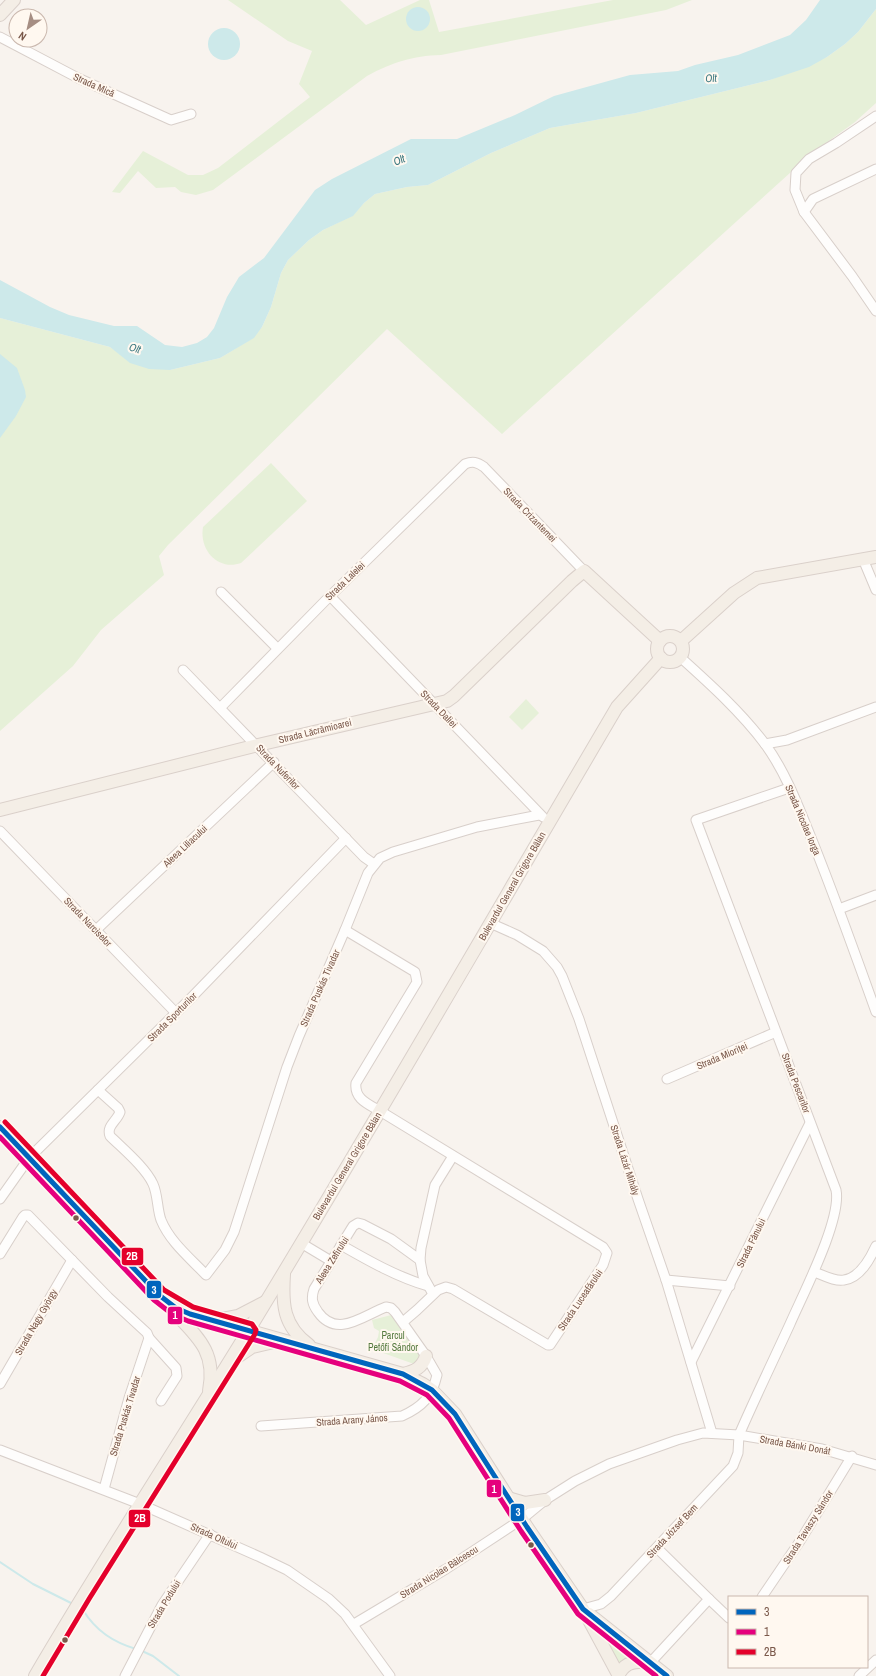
<svg xmlns="http://www.w3.org/2000/svg" width="876" height="1676" font-family="'Archivo Narrow',sans-serif">
  <style>
    .green { fill: #e6f0d8 }
    .water { fill: #cde9ea }
    .lines { fill: none; stroke-linecap: round; stroke-linejoin: round }
    .stream { stroke: #cde9ea; stroke-width: 2 }
    .minor-casing { stroke: #d8cfca; stroke-width: 11 }
    .major-casing { stroke: #dad0ca; stroke-width: 14 }
    .minor { stroke: #fefdfc; stroke-width: 9 }
    .major { stroke: #f4eee6; stroke-width: 12 }
    .bus-1-casing { stroke: #fff8f0; stroke-width: 8 }
    .bus-2-casing { stroke: #fff8f0; stroke-width: 8 }
    .bus-3-casing { stroke: #fff8f0; stroke-width: 8 }
    .bus-1 { stroke: #0065bd; stroke-width: 5 }
    .bus-2 { stroke: #e5007d; stroke-width: 5 }
    .bus-3 { stroke: #e4002b; stroke-width: 5 }
    .bus-dot { fill: #7a584a; stroke: #fff8f0; stroke-width: 1.5 }
    .labels { text-anchor: middle; dominant-baseline: central; stroke-width: 4; stroke-linejoin: round; paint-order: stroke }
    .street-label { font-size: 10px; fill: #7a584a; stroke: #fff8f0 }
    .park-label { font-size: 10px; fill: #547a3e; stroke: #fff8f0 }
    .water-label { font-size: 11px; font-style: italic; fill: #3c787f; stroke: #fff8f0 }
    .line-badge { stroke: #fff8f0; stroke-width: 1.5 }
    .badge-label { font-size: 11px; text-anchor: middle; font-weight: bold; fill: #fff }
  </style>
  <rect width="100%" height="100%" fill="#f8f3ee"/>
  <!-- green -->
  <g class="green">
    <path d="M228,0H340L366,25L420,0H429L439,32L613,0H692L666,10L441,55C412,56 393,62 367,76L213,190L196,195L181,192L175,187L156,188L138,171L120,193L112,192L143,151L188,175H203L218,168L310,97L299,84L312,51L288,41Z"/>
    <path d="M876,9V103L855,122L812,153L502,434L387,329L168,545L159,556L164,575L101,630L73,666L0,731V318L110,347L119,353L170,370L220,358L253,338L262,327L271,307L281,273L288,260L309,240L323,230L352,216L364,203L375,194L407,187L428,185L491,153L550,128L636,113L770,80L827,57L845,44L858,32Z"/>
    <path d="M271,463L307,501L241,563C218,571 199,550 203,527Z"/>
    <path d="M526,699L539,713L522,730L509,717Z"/>
    <path d="M395,1314L421,1358L414,1364L372,1349L378,1337L379,1331L374,1328L372,1320Z"/>
    <path d="M593,1623L635,1658L619,1667Z"/>
  </g>
  <!-- water -->
  <g class="water">
    <path d="M820,0H876V9L858,32L845,44L827,57L809,67L770,80L636,113L550,128L491,153L428,185L407,187L375,194L364,203L353,216L323,230L309,240L288,260L281,273L271,307L262,327L254,338L220,358L170,370L149,369L130,363L110,347L0,318V280L50,307L69,315L114,326H137L165,345L182,347L197,343L207,337L214,328L227,297L239,277L264,258L315,190L332,179L411,139H457L515,115L554,96L630,75L678,71L695,65L738,55L790,35L806,20Z"/>
    <circle cx="418" cy="19" r="12"/>
    <circle cx="224" cy="44" r="16"/>
    <path d="M0,354L17,368L25,390L26,397L16,416L0,438Z"/>
  </g>
  <g class="lines">
    <!-- stream -->
    <g class="stream">
      <path d="M0,1562L33,1584L73,1604"/>
      <path d="M80,1608L83,1610C96,1631 113,1642 136,1649"/>
      <path d="M142,1651L153,1656L179,1676"/>
    </g>
    <!-- minor casing -->
    <g class="minor-casing">
      <g id="minor">
        <path d="M0,37L78,78L171,120L191,114"/>
        <path d="M876,116L836,143L809,159L796,173L795,190L804,212L852,276L876,311"/>
        <path d="M804,212L813,199L876,169"/>
        <path d="M863,559L876,590"/>
        <path d="M221,592L277,648"/>
        <path d="M330,596L543,817"/>
        <path d="M680,657C710,684 741,712 765,744C787,774 800,811 814,845C836,900 856,956 876,1012"/>
        <path d="M183,670L364,857L374,864"/>
        <path d="M221,707L325,601L465,464C473,461 477,462 484,467L584,571"/>
        <path d="M765,744L787,740L876,707"/>
        <path d="M0,831L176,1013"/>
        <path d="M839,909L876,895"/>
        <path d="M490,923L517,935L543,951L557,967L562,976L579,1019L638,1199L666,1280L712,1433"/>
        <path d="M96,930L274,762"/>
        <path d="M345,930L415,972L417,982L356,1083C354,1099 368,1104 380,1111L603,1247L607,1253L603,1265L550,1345H548L453,1289L446,1287L438,1290L417,1310L403,1322"/>
        <path d="M667,1079L776,1032"/>
        <path d="M98,1090L118,1108L120,1112C117,1121 106,1126 110,1136C123,1149 145,1167 153,1184C158,1195 157,1209 161,1220C170,1242 190,1258 206,1275L225,1250L234,1232L287,1067L299,1036L345,930L368,873L380,858L393,852L477,827L539,815"/>
        <path d="M0,1199L29,1158L191,998L346,838"/>
        <path d="M301,1243L331,1261"/>
        <path d="M341,1245C369,1261 397,1277 428,1286"/>
        <path d="M0,1254L23,1217L25,1215H28L108,1297L147,1333L149,1338L176,1368L177,1376L161,1401"/>
        <path d="M814,1272C823,1275 835,1282 844,1280C860,1278 870,1259 876,1246"/>
        <path d="M666,1280L730,1286"/>
        <path d="M433,1294L423,1276L420,1260L421,1248L435,1185L453,1156"/>
        <path d="M691,1362L810,1123"/>
        <path d="M0,1384L72,1260"/>
        <path d="M261,1426L402,1416C422,1407 432,1397 437,1375L426,1356L395,1312L391,1308L386,1307C364,1315 337,1339 318,1312C312,1304 311,1298 314,1289L353,1226L358,1223L362,1224L391,1239L420,1260"/>
        <path d="M0,1450L140,1504L260,1557L287,1570L329,1599L345,1614L390,1676"/>
        <path d="M104,1489L129,1398L149,1338"/>
        <path d="M762,1597L800,1541L852,1456"/>
        <path d="M709,1599L729,1618"/>
        <path d="M583,1609L601,1604L611,1596L733,1466L738,1453L739,1435C755,1398 773,1361 790,1324C803,1294 842,1219 836,1190L696,820L789,788"/>
        <path d="M354,1624L446,1569L522,1519L545,1500L575,1481L609,1464L677,1440L703,1433L739,1435L822,1449L876,1465"/>
        <path d="M650,1663L709,1599L657,1548"/>
        <path d="M125,1676L162,1605L210,1534"/>
        <path d="M859,1676L876,1660"/>
      </g>
    </g>
    <!-- major casing -->
    <g class="major-casing">
      <g id="major">
        <path d="M0,15L14,0"/>
        <circle cx="670" cy="649" r="13"/>
        <path d="M681,641L734,593L757,578L876,557"/>
        <path d="M0,810L258,745L447,701L454,696L572,581L584,571L660,641"/>
        <path d="M0,1127L159,1295L176,1308L190,1314L403,1374L423,1384L432,1390L455,1414L527,1527L583,1609L619,1676"/>
        <path d="M284,1274C282,1304 283,1326 309,1345"/>
        <path d="M170,1308C196,1336 217,1350 209,1391"/>
        <path d="M217,1320L238,1316L265,1302"/>
        <path d="M233,1360L252,1347L278,1341"/>
        <path d="M403,1374C415,1371 422,1368 426,1356"/>
        <path d="M508,1498L525,1503L545,1500"/>
        <path d="M589,1614L667,1676"/>
        <path d="M619,1674C626,1661 636,1661 650,1663"/>
        <path d="M35,1676C104,1558 179,1444 250,1328C375,1123 495,914 617,707L661,658"/>
      </g>
    </g>
    <!-- minor -->
    <use href="#minor" class="minor"/>
    <!-- major -->
    <use href="#major" class="major"/>
    <!-- bus-1 casing -->
    <g class="bus-1-casing">
      <path id="bus-1" d="M0,1127L159,1295L176,1308L190,1314L403,1374L432,1390L455,1414L527,1527L583,1609L667,1676"/>
    </g>
    <!-- bus-2 casing -->
    <g class="bus-2-casing">
      <path id="bus-2" d="M0,1137L154,1300L172,1314L188,1321L400,1381L427,1395L449,1418L521,1531L578,1614L656,1676"/>
    </g>
    <!-- bus-3 casing -->
    <g class="bus-3-casing">
      <path id="bus-3" d="M5,1122L164,1290L193,1307L252,1324L256,1330L255,1334L89,1599L43,1676"/>
    </g>
    <!-- bus-1 -->
    <use href="#bus-1" class="bus-1"/>
    <!-- bus-2 -->
    <use href="#bus-2" class="bus-2"/>
    <!-- bus-3 -->
    <use href="#bus-3" class="bus-3"/>
  </g>
  <!-- markers -->
  <g class="bus-dot">
    <circle cx="76" cy="1218" r="3.5"/>
    <circle cx="531" cy="1545" r="3.5"/>
    <circle cx="65" cy="1640" r="3.5"/>
  </g>
  <g class="labels">
    <!-- street labels -->
    <g class="street-label">
      <text transform="translate(94 85) rotate(24)">Strada Mică</text>
      <text transform="translate(530 515) rotate(46)">Strada Crizantemei</text>
      <text transform="translate(345 581) rotate(-44)">Strada Lalelei</text>
      <text transform="translate(439 709) rotate(46)">Strada Daliei</text>
      <text transform="translate(315 731) rotate(-14)">Strada Lăcrămioarei</text>
      <text transform="translate(278 767) rotate(46)">Strada Nuferilor</text>
      <text transform="translate(803 820) rotate(67)">Strada Nicolae Iorga</text>
      <text transform="translate(185 846) rotate(-43)">Aleea Liliacului</text>
      <text transform="translate(512 886) rotate(-60)">Bulevardul General Grigore Bălan</text>
      <text transform="translate(88 922) rotate(46)">Strada Narciselor</text>
      <text transform="translate(320 988) rotate(-66)">Strada Puskás Tivadar</text>
      <text transform="translate(172 1017) rotate(-45)">Strada Sporturilor</text>
      <text transform="translate(722 1056) rotate(-23)">Strada Mioriței</text>
      <text transform="translate(796 1083) rotate(69)">Strada Pescarilor</text>
      <text transform="translate(625 1160) rotate(72)">Strada Lázár Mihály</text>
      <text transform="translate(347 1166) rotate(-59)">Bulevardul General Grigore Bălan</text>
      <text transform="translate(751 1243) rotate(-64)">Strada Fânului</text>
      <text transform="translate(332 1260) rotate(-58)">Aleea Zefirului</text>
      <text transform="translate(580 1300) rotate(-56)">Strada Luceafărului</text>
      <text transform="translate(36 1322) rotate(-60)">Strada Nagy György</text>
      <text transform="translate(125 1416) rotate(-73)">Strada Puskás Tivadar</text>
      <text transform="translate(352 1420) rotate(-4)">Strada Arany János</text>
      <text transform="translate(795 1445) rotate(10)">Strada Bánki Donát</text>
      <text transform="translate(808 1527) rotate(-58)">Strada Tavaszy Sándor</text>
      <text transform="translate(672 1531) rotate(-47)">Strada József Bem</text>
      <text transform="translate(214 1536) rotate(24)">Strada Oltului</text>
      <text transform="translate(439 1572) rotate(-32)">Strada Nicolae Bălcescu</text>
      <text transform="translate(164 1604) rotate(-59)">Strada Podului</text>
    </g>
    <!-- park labels -->
    <g class="park-label">
      <text x="393" y="1335">Parcul<tspan x="393" dy="12">Petőfi Sándor</tspan></text>
    </g>
    <!-- water labels -->
    <g class="water-label">
      <text transform="translate(711 78) rotate(-3)">Olt</text>
      <text transform="translate(399 160) rotate(-22)">Olt</text>
      <text transform="translate(135 348) rotate(19)">Olt</text>
    </g>
  </g>
  <g class="line-badge">
    <rect x="121" y="1247" width="23" height="19" rx="4" fill="#e4002b"/>
    <rect x="146" y="1280" width="16" height="19" rx="4" fill="#0065bd"/>
    <rect x="167" y="1306" width="16" height="19" rx="4" fill="#e5007d"/>
    <rect x="486" y="1479" width="16" height="19" rx="4" fill="#e5007d"/>
    <rect x="510" y="1503" width="15" height="19" rx="4" fill="#0065bd"/>
    <rect x="128" y="1509" width="23" height="19" rx="4" fill="#e4002b"/>
  </g>
  <g class="badge-label">
    <text x="132" y="1260">2B</text>
    <text x="154" y="1294">3</text>
    <text x="175" y="1319">1</text>
    <text x="494" y="1493">1</text>
    <text x="518" y="1516">3</text>
    <text x="140" y="1522">2B</text>
  </g>
  <!-- legend -->
  <rect x="728" y="1596" width="140" height="72" fill="#fff8f0" stroke="#cab8ae"/>
  <rect x="736" y="1609" width="20" height="6" fill="#0065bd" stroke="#cab8ae"/>
  <text x="764" y="1616" font-size="12" fill="#7a584a">3</text>
  <rect x="736" y="1629" width="20" height="6" fill="#e5007d" stroke="#cab8ae"/>
  <text x="764" y="1636" font-size="12" fill="#7a584a">1</text>
  <rect x="736" y="1649" width="20" height="6" fill="#e4002b" stroke="#cab8ae"/>
  <text x="764" y="1656" font-size="12" fill="#7a584a">2B</text>
  <!-- north arrow -->
  <g transform="translate(28 28) rotate(214)"><circle r="19" fill="#fff8f0" stroke="#cab8ae"/>
  <path d="M0-3L7 15L0 10L-7 15Z" fill="#a68e83"/>
  <text y="-6" font-size="11" font-weight="bold" text-anchor="middle" fill="#7a584a">N</text>
  </g>
</svg>
